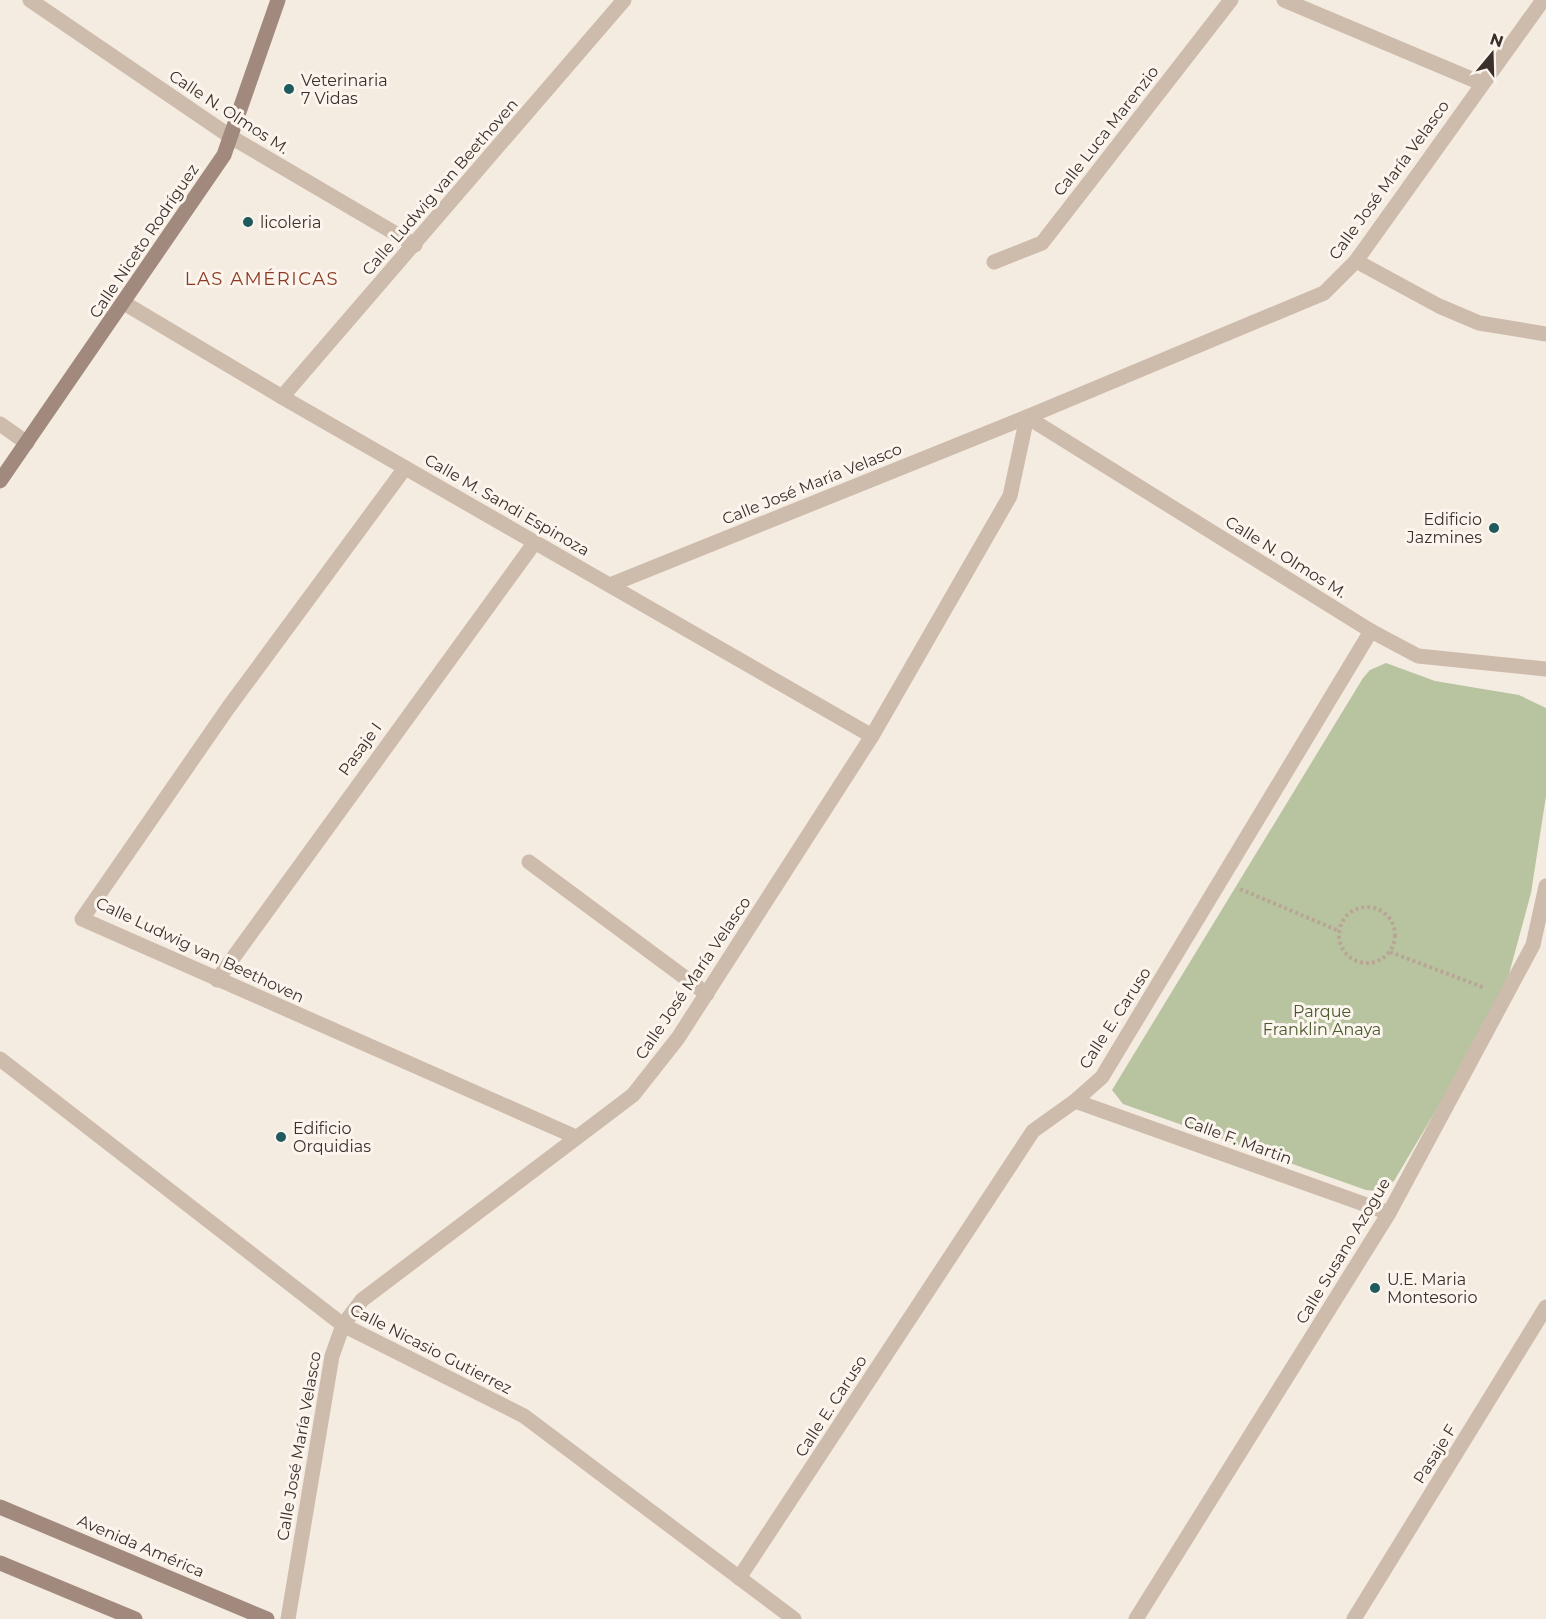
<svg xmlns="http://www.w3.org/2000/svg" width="1546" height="1619" font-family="Montserrat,sans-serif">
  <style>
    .green { fill: #b8c4a0 }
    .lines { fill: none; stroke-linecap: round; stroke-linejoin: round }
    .path { stroke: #b9a596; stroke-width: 4; stroke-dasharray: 3 3; stroke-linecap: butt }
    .lane { stroke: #cdbbac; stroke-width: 15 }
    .street { stroke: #cdbbac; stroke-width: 15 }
    .secondary { stroke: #a18a7d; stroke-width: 15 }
    .poi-dot { fill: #1f5a5e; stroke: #fbf5ee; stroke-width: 2 }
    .labels { text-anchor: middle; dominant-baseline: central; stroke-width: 6; stroke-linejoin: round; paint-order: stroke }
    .poi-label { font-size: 16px; fill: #3b302b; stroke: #fbf5ee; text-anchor: start }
    .street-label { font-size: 16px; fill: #3b302b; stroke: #fbf5ee }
    .park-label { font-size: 16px; fill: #4a5a2e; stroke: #fbf5ee }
    .neighbourhood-label { font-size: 18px; letter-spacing: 1.5px; fill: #8c3b22; stroke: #fbf5ee }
  </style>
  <rect width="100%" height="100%" fill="#f4ebe1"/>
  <!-- green -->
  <path class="green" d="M1386,663L1435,681L1519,695L1546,708V796L1531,893L1509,974L1480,1036L1394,1181L1376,1191L1366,1190L1123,1104L1112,1090L1363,678L1370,670Z"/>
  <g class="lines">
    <!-- path -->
    <g class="path">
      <path d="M1240,889L1339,931"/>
      <circle cx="1367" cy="935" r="28"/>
      <path d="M1390,952L1485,988"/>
    </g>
    <!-- lane -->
    <g class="lane">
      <path d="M231,137L415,245"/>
      <path d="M529,862L707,994"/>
      <path d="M217,980L535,542"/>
    </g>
    <!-- street -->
    <g class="street">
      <path d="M30,0L231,137"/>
      <path d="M1284,0L1481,83"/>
      <path d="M1356,261L1439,306L1479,323L1546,334"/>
      <path d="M994,262L1042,243L1231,0"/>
      <path d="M124,303L282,397L872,736"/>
      <path d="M282,397L624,0"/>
      <path d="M1027,417L1371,631L1418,656L1546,669"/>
      <path d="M0,424L27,443"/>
      <path d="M405,468L228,708L82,919L576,1137"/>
      <path d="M610,585L1027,417L1324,293L1356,261L1543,0"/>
      <path d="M0,1059L343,1325L524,1416L794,1619"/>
      <path d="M1075,1101L1389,1213"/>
      <path d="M739,1578L1033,1131L1075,1101L1102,1077L1371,631"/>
      <path d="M288,1619L332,1356L343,1325L362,1300L633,1095L678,1038L872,736L1010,496L1027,417"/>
      <path d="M1136,1619L1389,1213L1533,945L1546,886"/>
      <path d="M1354,1619L1546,1307"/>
    </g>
    <!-- secondary -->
    <g class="secondary">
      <path d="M0,481L224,155L278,0"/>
      <path d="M0,1507L267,1619"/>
      <path d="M0,1563L135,1619"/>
    </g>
  </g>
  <!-- markers -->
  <g class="poi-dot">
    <circle cx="289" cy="89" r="6"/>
    <circle cx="248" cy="222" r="6"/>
    <circle cx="1494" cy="528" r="6"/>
    <circle cx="281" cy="1137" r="6"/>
    <circle cx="1375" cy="1288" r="6"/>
  </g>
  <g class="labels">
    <!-- poi labels -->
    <g class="poi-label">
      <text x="301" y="80">Veterinaria<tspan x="301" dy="18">7 Vidas</tspan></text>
      <text x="260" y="222">licoleria</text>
      <text x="1482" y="519" text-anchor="end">Edificio<tspan x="1482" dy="18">Jazmines</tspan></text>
      <text x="293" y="1128">Edificio<tspan x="293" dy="18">Orquidias</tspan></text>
      <text x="1387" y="1279">U.E. Maria<tspan x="1387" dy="18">Montesorio</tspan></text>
    </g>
    <!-- street labels -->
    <g class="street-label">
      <text transform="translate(229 112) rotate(33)">Calle N. Olmos M.</text>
      <text transform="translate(1106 131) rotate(-52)">Calle Luca Marenzio</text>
      <text transform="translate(1389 180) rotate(-54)">Calle José María Velasco</text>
      <text transform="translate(440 187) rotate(-49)">Calle Ludwig van Beethoven</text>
      <text transform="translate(144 241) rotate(-56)">Calle Niceto Rodríguez</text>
      <text transform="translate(812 484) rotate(-22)">Calle José María Velasco</text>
      <text transform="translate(507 505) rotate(30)">Calle M. Sandi Espinoza</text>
      <text transform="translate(1286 557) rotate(32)">Calle N. Olmos M.</text>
      <text transform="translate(360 749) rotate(-54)">Pasaje I</text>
      <text transform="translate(200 950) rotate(25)">Calle Ludwig van Beethoven</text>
      <text transform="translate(693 978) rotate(-56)">Calle José María Velasco</text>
      <text transform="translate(1115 1018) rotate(-57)">Calle E. Caruso</text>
      <text transform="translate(1238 1140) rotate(20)">Calle F. Martin</text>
      <text transform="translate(1343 1251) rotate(-59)">Calle Susano Azogue</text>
      <text transform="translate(431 1349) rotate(27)">Calle Nicasio Gutierrez</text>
      <text transform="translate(831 1406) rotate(-57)">Calle E. Caruso</text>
      <text transform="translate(299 1446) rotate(-80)">Calle José María Velasco</text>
      <text transform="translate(1435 1454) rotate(-58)">Pasaje F</text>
      <text transform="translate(141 1546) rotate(23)">Avenida América</text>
    </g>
    <!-- park labels -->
    <g class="park-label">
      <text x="1322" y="1011">Parque<tspan x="1322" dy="18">Franklin Anaya</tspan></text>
    </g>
    <!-- neighbourhood labels -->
    <g class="neighbourhood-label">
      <text x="262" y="279">LAS AMÉRICAS</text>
    </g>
  </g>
  <!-- north arrow -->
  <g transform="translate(1492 54) rotate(19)" stroke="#fbf5ee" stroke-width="4.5" paint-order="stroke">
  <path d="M0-4.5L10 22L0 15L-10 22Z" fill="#3b302b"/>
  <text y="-9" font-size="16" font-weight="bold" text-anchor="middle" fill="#3b302b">N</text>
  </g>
</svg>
